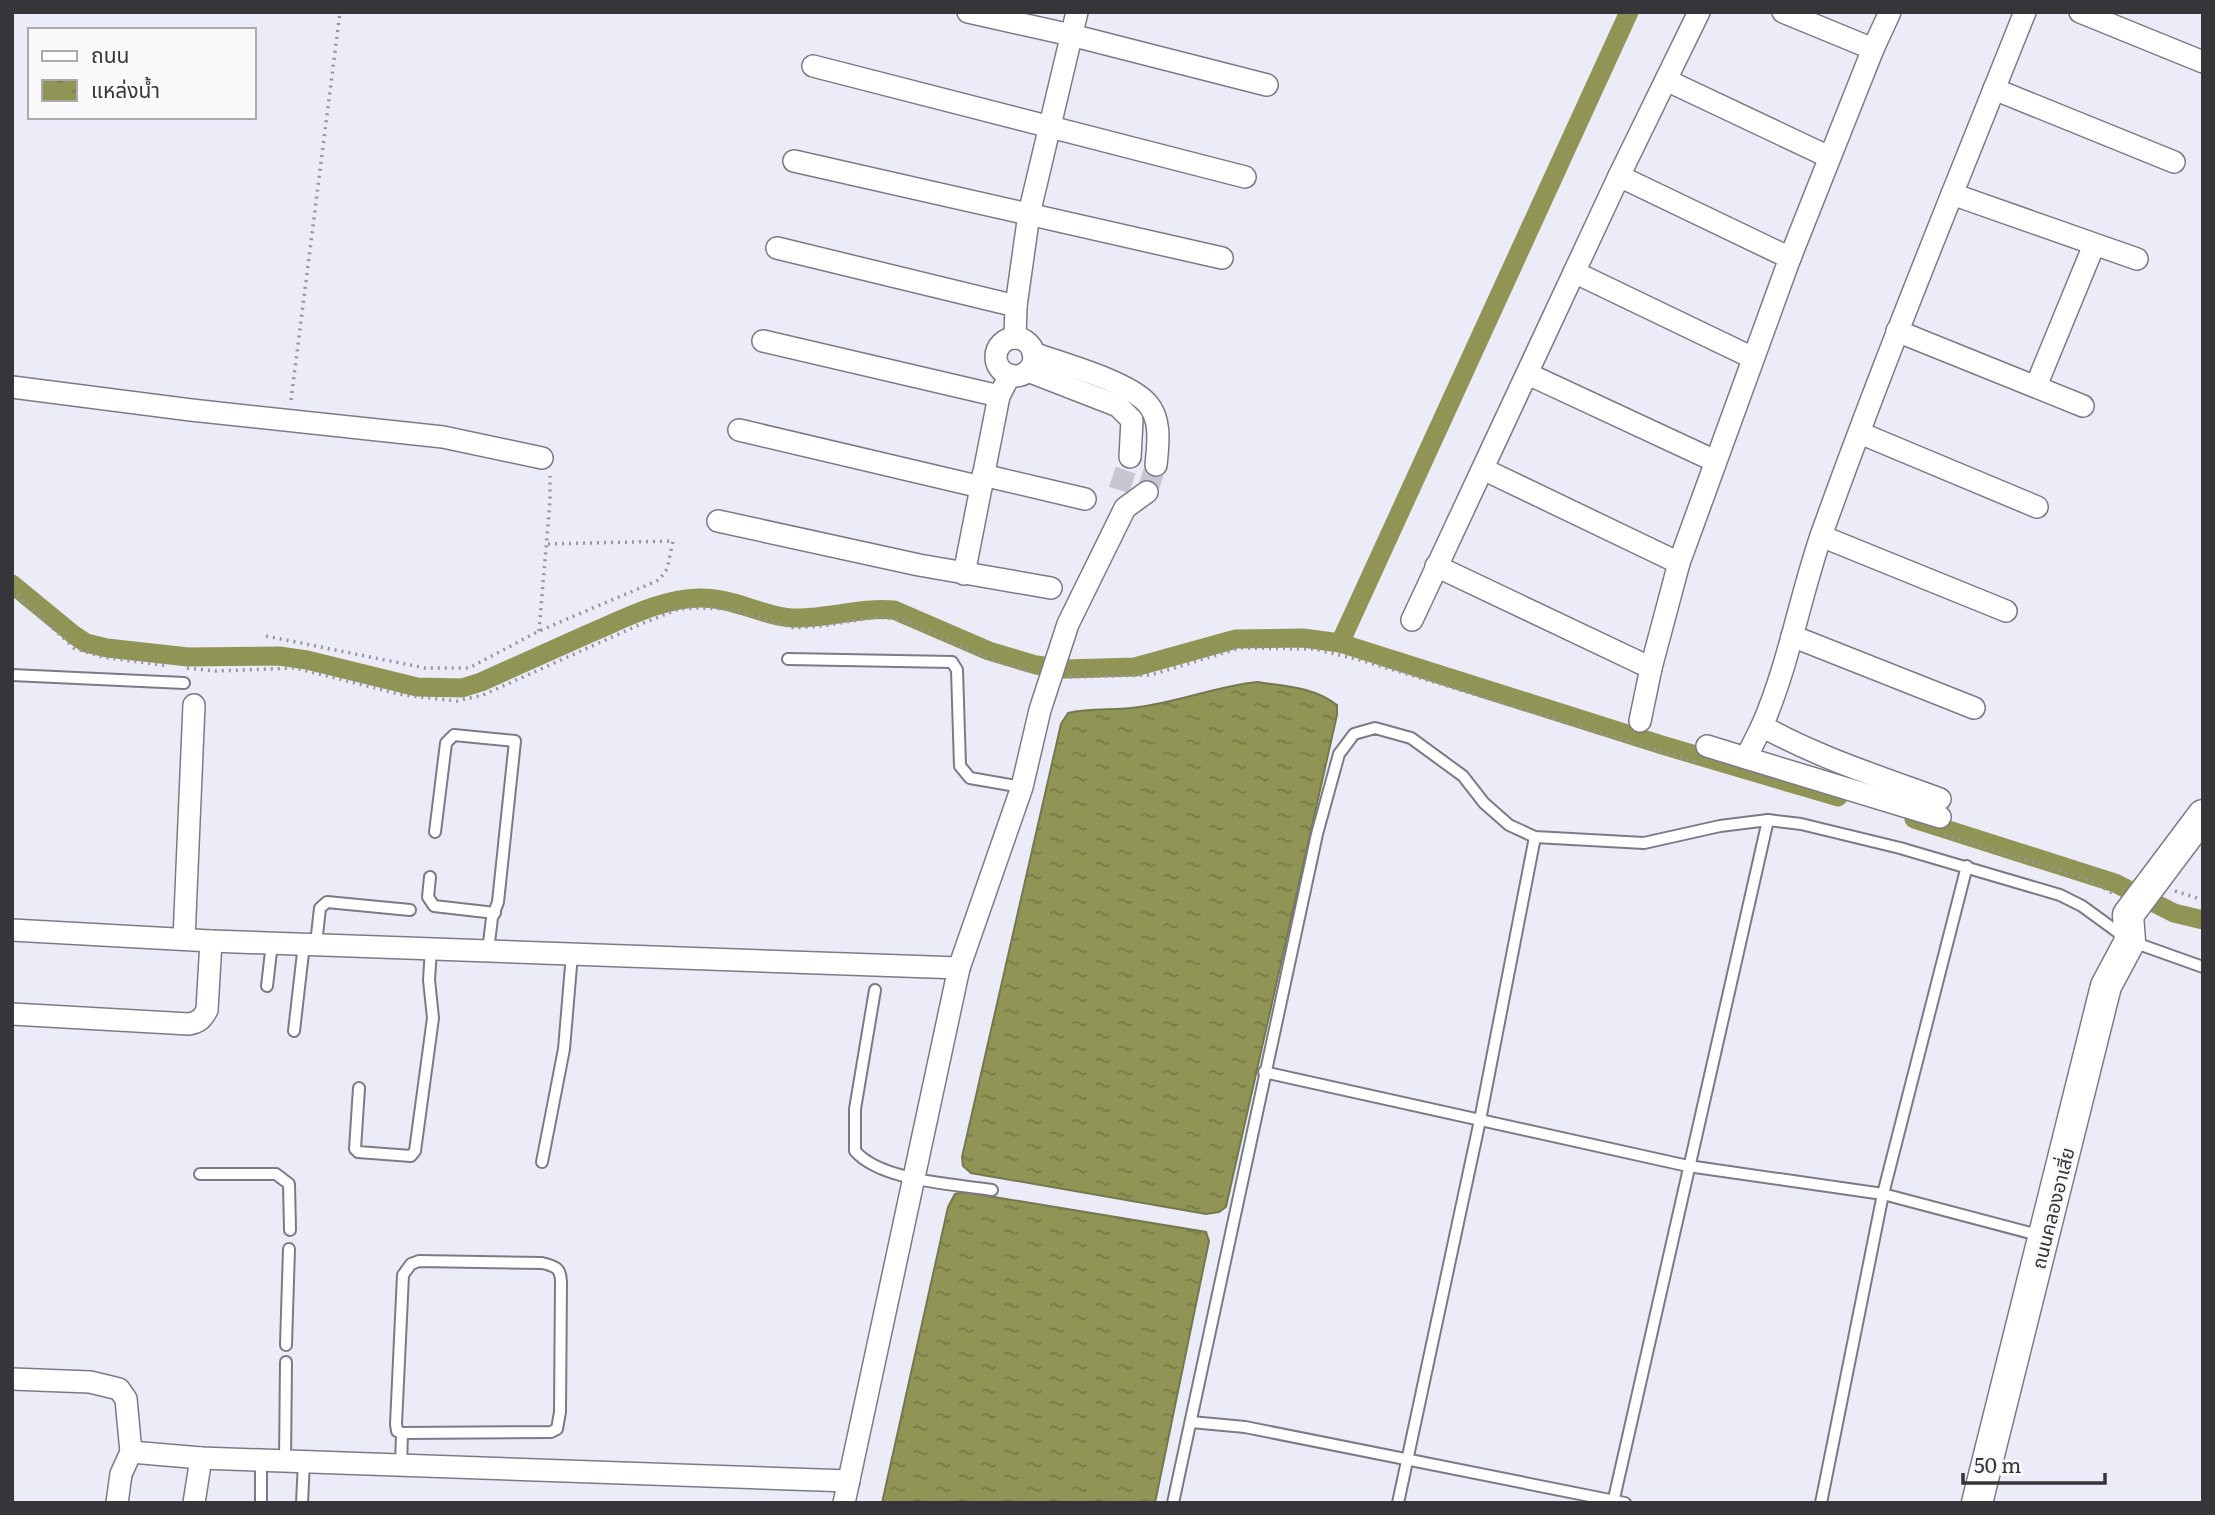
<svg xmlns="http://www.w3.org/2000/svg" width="2215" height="1515" font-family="Literata,'Noto Sans Thai',serif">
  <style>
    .water { fill: url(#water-ripples); stroke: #75784d; stroke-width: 2 }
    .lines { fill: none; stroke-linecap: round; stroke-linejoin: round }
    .canal { stroke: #909455; stroke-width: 19 }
    .street-tunnel { stroke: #c7c7d3; stroke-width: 21; stroke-dasharray: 21 10; stroke-linecap: butt }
    .lane-casing { stroke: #7b7b86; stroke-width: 14 }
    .street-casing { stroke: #7b7b86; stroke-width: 24 }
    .secondary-casing { stroke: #7b7b86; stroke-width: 33 }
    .path { stroke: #95959e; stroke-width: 3.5; stroke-dasharray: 2 5; stroke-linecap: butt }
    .lane { stroke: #fff; stroke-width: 10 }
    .street { stroke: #fff; stroke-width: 21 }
    .secondary { stroke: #fff; stroke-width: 30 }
    .labels { text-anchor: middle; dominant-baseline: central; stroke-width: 6; stroke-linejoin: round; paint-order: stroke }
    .street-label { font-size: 19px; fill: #35353a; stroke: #fafafd }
  </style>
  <defs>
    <pattern id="water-ripples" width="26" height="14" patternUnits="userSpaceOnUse" patternTransform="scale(1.75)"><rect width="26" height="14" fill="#909455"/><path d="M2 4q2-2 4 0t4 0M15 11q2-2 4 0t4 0" fill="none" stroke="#767a47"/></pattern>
  </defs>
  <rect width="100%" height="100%" fill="#ececf9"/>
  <!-- water -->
  <g class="water">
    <path d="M1257,682C1285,686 1314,687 1337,705V715L1226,1207L1219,1212L1206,1214L971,1173L963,1166L962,1157L1061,724L1068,713C1091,707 1115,711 1139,707C1179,702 1217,686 1257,682Z"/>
    <path d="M964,1192L1206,1232L1209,1241L1155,1503H882L948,1207L955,1194Z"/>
  </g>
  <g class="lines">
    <!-- canal -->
    <g class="canal">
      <path d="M12,584L74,635L86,643L107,648L188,657L279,656L307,660L417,687L462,688L481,682C517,666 553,650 588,634C624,619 660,599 699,598C734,597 764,618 798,618C831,618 862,607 894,610L989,651L1036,665L1065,669L1135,667L1236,639L1303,638L1340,643L1662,745L1838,797"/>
      <path d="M1340,643L1629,12"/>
      <path d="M1914,819L2115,883L2174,913L2203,920"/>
    </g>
    <!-- street-tunnel -->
    <g class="street-tunnel">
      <path d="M1119,490L1130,457"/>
      <path d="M1147,492L1156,465"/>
    </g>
    <!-- lane casing -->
    <g class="lane-casing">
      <g id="lane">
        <path d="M788,659L952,662L957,670L960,766L970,778L1022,787"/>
        <path d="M12,675L184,683"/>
        <path d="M435,832L446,743L454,735L515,741L498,902L492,918L488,951"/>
        <path d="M430,877L428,897L434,906L495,913"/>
        <path d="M316,944L320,908L327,902L410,910"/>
        <path d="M267,986L272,943"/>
        <path d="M875,990L855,1109V1151C881,1181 954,1184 992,1190"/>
        <path d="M294,1031L304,944"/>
        <path d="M1264,1072L1688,1166L1883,1194L2042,1236"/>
        <path d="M359,1088L355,1149L358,1152L411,1156L415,1151L433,1018L429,980L431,949"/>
        <path d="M542,1162L564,1049L572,954"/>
        <path d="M200,1174H276L289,1184L290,1230"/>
        <path d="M286,1345L289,1249"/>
        <path d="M1191,1422L1245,1427L1625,1503"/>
        <path d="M285,1461L286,1362"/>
        <path d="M401,1465L402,1433L397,1431L396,1424L403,1275L411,1264L419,1261L542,1263C555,1266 561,1268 561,1282L560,1412L557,1429L551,1432L402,1433"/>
        <path d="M261,1503V1460"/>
        <path d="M302,1503L304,1461"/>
        <path d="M1173,1503L1317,834L1339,754L1354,734L1375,728L1411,738L1463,776L1484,803L1509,825L1535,837L1644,843L1720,826L1768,820L1801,824L1900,848L2060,895L2082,906L2130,941L2203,967"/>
        <path d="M1398,1503L1480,1120L1535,837"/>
        <path d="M1613,1503L1768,820"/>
        <path d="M1821,1503L1883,1194L1967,866"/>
      </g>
    </g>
    <!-- street casing -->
    <g class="street-casing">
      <g id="street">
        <path d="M968,12L1071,35L1267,85"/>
        <path d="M1783,12L1873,49"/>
        <path d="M2080,12L2203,62"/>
        <path d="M813,66L1245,177"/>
        <path d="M1666,80L1829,157"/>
        <path d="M1994,89L2174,162"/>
        <path d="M794,161L1222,258"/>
        <path d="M1619,176L1790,258"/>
        <path d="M1952,194L2137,259"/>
        <path d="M777,248L1016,306"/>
        <path d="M1574,272L1753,358"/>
        <path d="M1897,331L2083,406"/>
        <path d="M1015,338L1016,306L1029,214L1077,12"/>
        <circle cx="1015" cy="357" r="19"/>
        <path d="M763,341L999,396"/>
        <path d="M1033,353C1063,364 1127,381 1147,403C1162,419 1158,445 1156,465"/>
        <path d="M1028,371L1118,406L1132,420L1130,457"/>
        <path d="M1528,374L1715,461"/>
        <path d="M2036,386L2094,245"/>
        <path d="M12,387L191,410L443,437L542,458"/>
        <path d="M739,430L981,487"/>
        <path d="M1860,433L2037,507"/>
        <path d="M1483,469L1679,563"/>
        <path d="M983,475L1085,499"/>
        <path d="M718,521L919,565L1051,588"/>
        <path d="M1821,536L2006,611"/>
        <path d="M1436,566L1651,668"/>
        <path d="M964,574L999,396L1010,375"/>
        <path d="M1412,620L1619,176L1699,12"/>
        <path d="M1792,636L1974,708"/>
        <path d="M1640,721L1651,668L1679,563L1790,258L1873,49L1890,12"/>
        <path d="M1707,746L1746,758L1762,726"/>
        <path d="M1746,758L1940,817"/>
        <path d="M1940,799C1880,777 1817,757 1762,726C1789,664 1800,596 1822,533C1885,357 1956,185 2025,12"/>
        <path d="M12,930L211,941L959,968"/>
        <path d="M184,939L194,705"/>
        <path d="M12,1014L189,1024C199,1022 202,1019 207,1010L211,941"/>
        <path d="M12,1379L90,1382L119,1389L126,1399L131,1452L201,1458L849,1481"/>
        <path d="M117,1503L121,1474L131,1452"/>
        <path d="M194,1503L201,1458"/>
        <path d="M844,1503L959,968L1022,787L1040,710L1068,624L1125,508L1147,492"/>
      </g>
    </g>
    <!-- secondary casing -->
    <g class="secondary-casing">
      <path id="secondary" d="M1977,1503L2106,986L2130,941L2128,915L2203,815"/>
    </g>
    <!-- path -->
    <g class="path">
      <path d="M291,400L340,12"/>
      <path d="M12,590L74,648L102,657L169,666"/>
      <path d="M539,631L550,501V476"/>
      <path d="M266,636L425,668H469L539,631L659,580L667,569L673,541L546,544"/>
      <path d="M187,668L216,671L295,668L403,695L457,701L483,695L641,624L679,609L697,608L731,609L794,628L822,626L877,617L904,620L992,660L1031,672"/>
      <path d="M1070,677L1151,675L1240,648L1314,649L1360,660L1467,692L1696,762"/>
      <path d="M1945,835L2059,870L2091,881L2116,895"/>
      <path d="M2175,891L2203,900"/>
    </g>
    <!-- lane -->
    <use href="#lane" class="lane"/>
    <!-- street -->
    <use href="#street" class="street"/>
    <!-- secondary -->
    <use href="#secondary" class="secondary"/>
  </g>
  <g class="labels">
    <!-- street labels -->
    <g class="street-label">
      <text transform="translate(2052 1208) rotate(-76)">ถนนคลองอาเสี่ย</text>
    </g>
  </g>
  <!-- border -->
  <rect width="2215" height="1515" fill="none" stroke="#35353a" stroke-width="28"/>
  <!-- legend -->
  <rect x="28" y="28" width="228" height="91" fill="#fafafd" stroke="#ababaf" stroke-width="2"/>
  <rect x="42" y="51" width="35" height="10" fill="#ffffff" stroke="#ababaf" stroke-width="2"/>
  <text x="91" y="63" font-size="21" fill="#35353a">ถนน</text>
  <rect x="42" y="80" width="35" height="21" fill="url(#water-ripples)" stroke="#ababaf" stroke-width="2"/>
  <text x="91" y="98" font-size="21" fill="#35353a">แหล่งน้ำ</text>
  <!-- scale -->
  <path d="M1963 1473v10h142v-10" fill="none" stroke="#35353a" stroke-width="3.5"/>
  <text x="1974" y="1473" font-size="21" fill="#35353a" stroke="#fafafd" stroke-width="5" paint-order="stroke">50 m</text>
</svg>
